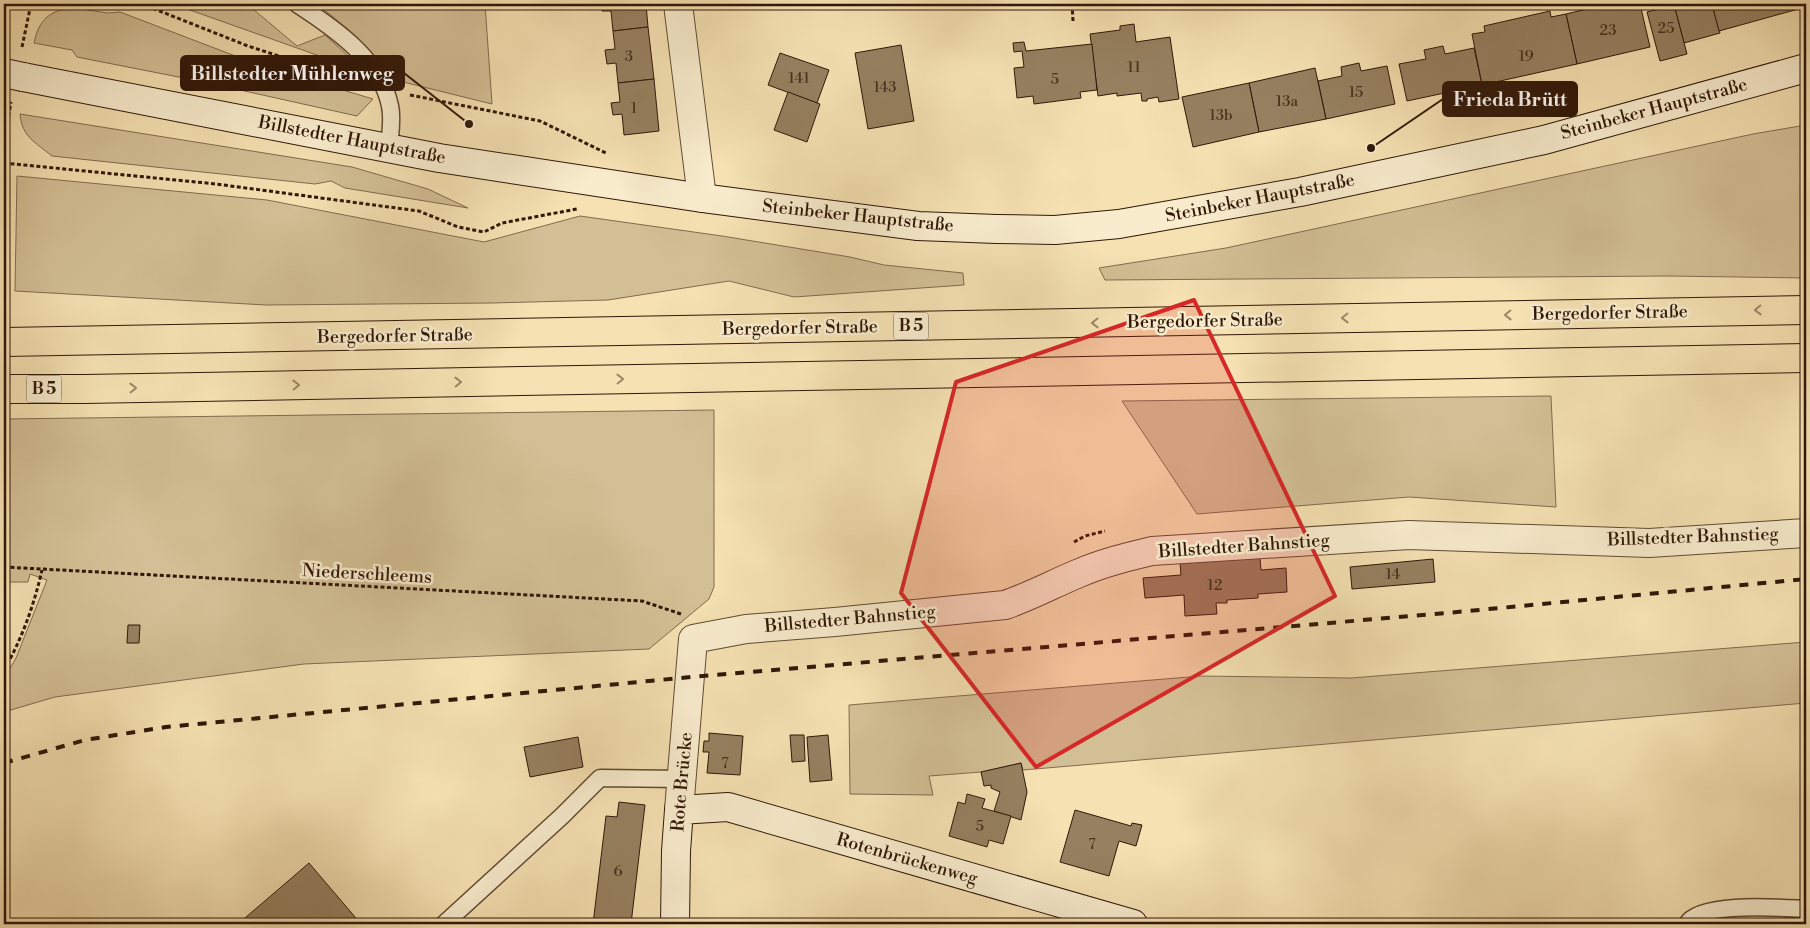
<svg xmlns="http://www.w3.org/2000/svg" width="1810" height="928" font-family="'Libre Bodoni',serif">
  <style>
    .green { fill: #d3bf95; stroke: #816b4e }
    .building { fill: #968060; stroke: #2f1708 }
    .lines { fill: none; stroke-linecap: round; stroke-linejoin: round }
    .lane-casing { stroke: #604a32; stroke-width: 19 }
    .street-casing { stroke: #604a32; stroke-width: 30 }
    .secondary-casing { stroke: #2f1708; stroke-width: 30 }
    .highway-casing { stroke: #2f1708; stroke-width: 30 }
    .path { stroke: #2f1708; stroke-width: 3; stroke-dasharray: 4 2.5; stroke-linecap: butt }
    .lane { stroke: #f8eccd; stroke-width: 16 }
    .street { stroke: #f8eccd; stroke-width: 28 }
    .secondary { stroke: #f8eccd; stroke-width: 28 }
    .highway { stroke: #f5e1b2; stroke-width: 28 }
    .rail { stroke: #2f1708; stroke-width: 4; stroke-dasharray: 9 9; stroke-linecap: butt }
    .secondary-bridge-casing { stroke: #2f1708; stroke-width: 30; stroke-linecap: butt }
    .secondary-bridge { stroke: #f8eccd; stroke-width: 28 }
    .oneway { stroke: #9c8666 }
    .marked { fill: #d62828; fill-opacity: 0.2; stroke: #d62828; stroke-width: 4; stroke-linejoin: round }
    .labels { text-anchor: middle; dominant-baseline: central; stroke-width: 5; stroke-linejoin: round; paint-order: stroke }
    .number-label { font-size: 15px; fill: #49311e }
    .shield { fill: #f8eccd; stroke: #6b5743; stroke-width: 1 }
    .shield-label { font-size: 16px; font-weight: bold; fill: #2f1708 }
    .street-label { font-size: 18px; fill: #2f1708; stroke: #f8eccd }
    .leader { fill: none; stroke: #2f1708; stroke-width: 2 }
    .callout-dot { fill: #2f1708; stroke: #f8eccd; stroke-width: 2 }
    .callout { fill: #2f1708; stroke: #2f1708; stroke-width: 2 }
    .callout-label { font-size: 19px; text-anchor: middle; font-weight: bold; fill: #fff }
  </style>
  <rect width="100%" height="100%" fill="#f5e1b2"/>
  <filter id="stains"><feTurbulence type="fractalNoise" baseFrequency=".004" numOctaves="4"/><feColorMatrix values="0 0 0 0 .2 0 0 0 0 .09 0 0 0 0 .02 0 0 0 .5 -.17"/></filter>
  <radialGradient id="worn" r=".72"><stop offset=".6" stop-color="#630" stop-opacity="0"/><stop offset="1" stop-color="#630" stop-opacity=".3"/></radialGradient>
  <!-- green -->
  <g class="green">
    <path d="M173,4H247L297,46L325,35L357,64L359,70Z"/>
    <path d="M317,4H485L492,104L391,79L373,55L349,30Z"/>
    <path d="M74,8L108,13L120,12L259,65L373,99L357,116L204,82L77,57L72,50L34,43C39,19 50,10 74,8Z"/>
    <path d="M20,114L352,167L428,189L468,208L345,188L331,181L315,184L52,156C35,142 22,137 20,114Z"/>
    <path d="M1806,125V278L1669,276L1105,280L1099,268L1226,248L1753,134Z"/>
    <path d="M17,176L267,200L484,242L580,216L722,236L850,257L884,265L963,273L964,285L794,297L729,281L608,300L492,303L266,305L15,291Z"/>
    <path d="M1551,396L1556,507L1409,497L1197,514L1122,401Z"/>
    <path d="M714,410V587L709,599L649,649L304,664L55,697L4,712V679L16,658L47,580L30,574L28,582H4V419Z"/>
    <path d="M1806,642V703L1023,770L1021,763L981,772L929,776L933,795L850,794L849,705L1201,676L1351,678Z"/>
  </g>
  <!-- building -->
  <g class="building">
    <path d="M601,4H646L648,27L613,31L611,11H602Z"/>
    <path d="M1608,4H1640L1650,47L1577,64L1566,14Z"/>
    <path d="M1678,4H1712L1720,33L1684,43L1674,5Z"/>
    <path d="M1712,4H1801L1802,8L1719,31Z"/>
    <path d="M1674,5L1687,54L1660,61L1647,12Z"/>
    <path d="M1550,11L1551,17L1566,14L1577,64L1482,85L1472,34L1485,32L1484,26Z"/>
    <path d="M1134,24L1136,42L1170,37L1179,99L1159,102L1158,97L1147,99V101H1142L1141,93L1117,96V93L1098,96L1090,34L1120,30V26Z"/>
    <path d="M648,27L654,79L618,83L616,63L607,64L605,50L615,49L613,31Z"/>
    <path d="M1024,42L1026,51L1092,44L1097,90L1080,92L1081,98L1034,104L1033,96L1017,98L1014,68L1024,67L1022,51L1014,52L1013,43Z"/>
    <path d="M901,45L914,121L868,129L855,53Z"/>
    <path d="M1443,46L1445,54L1474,48L1482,85L1407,101L1399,64L1426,59L1424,50Z"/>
    <path d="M780,53L829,70L817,103L768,85Z"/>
    <path d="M1359,63L1361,71L1387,66L1395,104L1326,119L1318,81L1342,76L1341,67Z"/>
    <path d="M1315,68L1326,119L1259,132L1249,83Z"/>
    <path d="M654,79L659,131L624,135L622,114L613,115L611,103L620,102L618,83Z"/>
    <path d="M1249,83L1259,132L1193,147L1182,97Z"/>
    <path d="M788,92L820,104L807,142L774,130Z"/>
    <path d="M1260,558L1261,570L1286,568L1287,592L1258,594V598L1227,600V603H1216L1217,614L1185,616L1184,595L1145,598L1143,578L1181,575L1180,563Z"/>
    <path d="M1433,559L1435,582L1352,589L1350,567Z"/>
    <path d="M128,625H140L139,643H127Z"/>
    <path d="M709,733L743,736L740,775L707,773L709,752H703L704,741H709Z"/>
    <path d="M790,735H804L805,761L792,762Z"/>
    <path d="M828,735L832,780L810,782L807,737Z"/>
    <path d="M578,737L583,767L530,777L524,747Z"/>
    <path d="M1021,763L1027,792L1021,820L994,811L1000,792L991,788V785L984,786L981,772Z"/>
    <path d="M967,794L985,799L982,808L1011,816L1003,844L989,840L987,847L949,836L958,802L965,804Z"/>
    <path d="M619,802L645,805L631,924H593L606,816L617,817Z"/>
    <path d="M1075,810L1131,826L1132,823L1142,825L1136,846L1119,841L1109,876L1060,862Z"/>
    <path d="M309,863L361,924H238Z"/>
  </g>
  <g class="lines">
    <!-- lane casing -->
    <g class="lane-casing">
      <g id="lane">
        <path d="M297,4C334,28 381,60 390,106C393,119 390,134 389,148"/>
        <path d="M444,924L562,816L600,778L682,779"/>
        <path d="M1687,924C1699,901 1783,908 1806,909"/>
      </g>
    </g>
    <!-- street casing -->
    <g class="street-casing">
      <g id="street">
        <path d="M678,4L702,198"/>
        <path d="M679,810L693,639L746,629L835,622L1005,605C1031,596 1053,584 1077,574C1102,563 1127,557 1152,551L1409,535L1649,543L1806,533"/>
      </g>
    </g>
    <!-- secondary casing -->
    <g class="secondary-casing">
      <g id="secondary">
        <path d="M23,77L439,158L702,198L918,226L996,229L1055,230L1119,224L1300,192L1544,140L1806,68"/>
        <path d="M675,924L676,851L679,810L728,807L1133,924"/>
      </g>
    </g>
    <!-- highway casing -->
    <g class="highway-casing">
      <g id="highway">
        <path d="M4,342L1806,310"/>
        <path d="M4,389H84L1806,358"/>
      </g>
    </g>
    <!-- path -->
    <g class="path">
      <path d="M134,4L152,8L248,46L353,80"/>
      <path d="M1072,4L1073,21"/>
      <path d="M22,47L31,4"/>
      <path d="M410,95L540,121L606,153"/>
      <path d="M4,142L11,102"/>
      <path d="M4,163L216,184L419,211L458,227L484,232L502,223L577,209"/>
      <path d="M4,526L8,567"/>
      <path d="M1074,542L1085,536L1105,531"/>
      <path d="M4,567L642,601L681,614"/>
      <path d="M4,670C22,639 34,605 42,570"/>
    </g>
    <!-- lane -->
    <use href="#lane" class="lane"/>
    <!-- street -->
    <use href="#street" class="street"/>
    <!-- secondary -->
    <use href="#secondary" class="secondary"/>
    <!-- highway -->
    <use href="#highway" class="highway"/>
    <!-- rail -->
    <path class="rail" d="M4,763L85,740L166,727L691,677L1447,613L1806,579"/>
    <!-- secondary-bridge casing -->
    <g class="secondary-bridge-casing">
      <path id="secondary-bridge" d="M4,73L23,77"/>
    </g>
    <!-- secondary-bridge -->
    <use href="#secondary-bridge" class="secondary-bridge"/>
  </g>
  <!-- one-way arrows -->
  <defs><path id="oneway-chevron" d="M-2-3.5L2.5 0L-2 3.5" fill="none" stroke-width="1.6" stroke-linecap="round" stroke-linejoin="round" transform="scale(1.25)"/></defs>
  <g class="oneway">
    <use href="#oneway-chevron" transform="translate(1758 310) rotate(179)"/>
    <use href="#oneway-chevron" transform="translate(1508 315) rotate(179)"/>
    <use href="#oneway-chevron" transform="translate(1345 318) rotate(179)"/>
    <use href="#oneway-chevron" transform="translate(1095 323) rotate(179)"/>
    <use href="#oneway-chevron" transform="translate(620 379) rotate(-1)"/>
    <use href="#oneway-chevron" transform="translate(458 382) rotate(-1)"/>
    <use href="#oneway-chevron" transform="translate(296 385) rotate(-1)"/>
    <use href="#oneway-chevron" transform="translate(133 388) rotate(-1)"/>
  </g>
  <!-- marked area -->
  <path class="marked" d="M1194,300L1335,596L1036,767L901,593L956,382Z"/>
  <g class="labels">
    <!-- number labels -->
    <g class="number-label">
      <text x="1666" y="28">25</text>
      <text x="1608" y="30">23</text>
      <text x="629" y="56">3</text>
      <text x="1526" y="56">19</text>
      <text x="1134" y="67">11</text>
      <text x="799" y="78">141</text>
      <text x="1055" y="79">5</text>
      <text x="885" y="87">143</text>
      <text x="1356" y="92">15</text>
      <text x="1287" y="101">13a</text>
      <text x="634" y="108">1</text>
      <text x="1221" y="115">13b</text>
      <text x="1393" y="574">14</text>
      <text x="1215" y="585">12</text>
      <text x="725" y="763">7</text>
      <text x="980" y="826">5</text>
      <text x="1092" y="844">7</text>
      <text x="618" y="871">6</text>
    </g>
    <!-- shield labels -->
    <g class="shield">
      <rect x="893.5" y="312.5" width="35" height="27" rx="4"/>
      <rect x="26.5" y="375.5" width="35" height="27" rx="4"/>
    </g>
    <g class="shield-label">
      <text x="911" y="326">B 5</text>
      <text x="44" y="389">B 5</text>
    </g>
    <!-- street labels -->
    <g class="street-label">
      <text transform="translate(1654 109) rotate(-15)">Steinbeker Hauptstraße</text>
      <text transform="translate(352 140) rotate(11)">Billstedter Hauptstraße</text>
      <text transform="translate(1260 198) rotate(-11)">Steinbeker Hauptstraße</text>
      <text transform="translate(858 216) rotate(6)">Steinbeker Hauptstraße</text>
      <text transform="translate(1610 313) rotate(-1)">Bergedorfer Straße</text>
      <text transform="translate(1205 321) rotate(-1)">Bergedorfer Straße</text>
      <text transform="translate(800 328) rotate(-1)">Bergedorfer Straße</text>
      <text transform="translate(395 336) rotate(-1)">Bergedorfer Straße</text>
      <text transform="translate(1693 537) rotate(-2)">Billstedter Bahnstieg</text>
      <text transform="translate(1244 546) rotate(-4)">Billstedter Bahnstieg</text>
      <text transform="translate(367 574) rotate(3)">Niederschleems</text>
      <text transform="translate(850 619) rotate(-5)">Billstedter Bahnstieg</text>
      <text transform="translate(682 782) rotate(-85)">Rote Brücke</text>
      <text transform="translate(907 859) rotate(16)">Rotenbrückenweg</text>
    </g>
  </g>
  <!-- callouts -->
  <path class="leader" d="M469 124L404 73M1371 148L1443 99"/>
  <g class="callout-dot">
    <circle cx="469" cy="124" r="5"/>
    <circle cx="1371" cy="148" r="5"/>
  </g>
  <g class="callout">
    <rect x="181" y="56" width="223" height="34" rx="5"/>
    <rect x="1443" y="82" width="134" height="34" rx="5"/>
  </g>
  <g class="callout-label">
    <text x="292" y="80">Billstedter Mühlenweg</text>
    <text x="1510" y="106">Frieda Brütt</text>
  </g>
  <!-- margin -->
  <rect width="1810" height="928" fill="none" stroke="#f5e1b2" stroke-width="20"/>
  <rect x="5" y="5" width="1800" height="918" fill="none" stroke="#2f1708" stroke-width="2.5"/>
  <rect x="10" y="10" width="1790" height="908" fill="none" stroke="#2f1708"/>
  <rect width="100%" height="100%" filter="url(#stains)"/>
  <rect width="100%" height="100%" fill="url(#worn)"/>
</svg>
